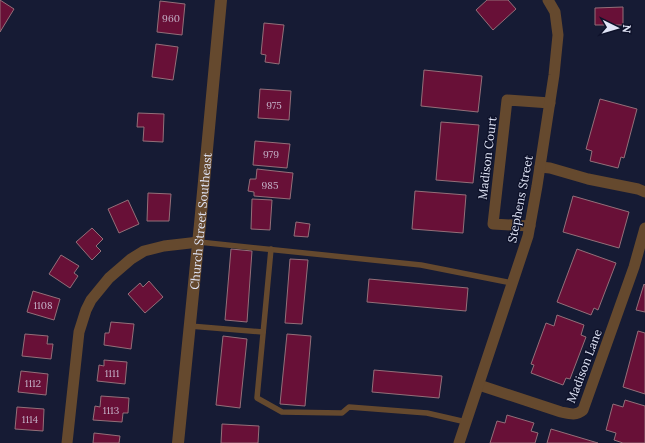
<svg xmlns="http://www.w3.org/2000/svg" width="645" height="443" font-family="Lora,serif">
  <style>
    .building { fill: #681037; stroke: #936f79 }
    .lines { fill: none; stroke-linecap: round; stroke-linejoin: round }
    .service { stroke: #65492e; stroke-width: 5.5 }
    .minor { stroke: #65492e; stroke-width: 11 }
    .tertiary { stroke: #65492e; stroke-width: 12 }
    .labels { text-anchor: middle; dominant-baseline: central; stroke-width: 3; stroke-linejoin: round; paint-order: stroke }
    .number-label { font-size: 10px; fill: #c3b0c7 }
    .street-label { font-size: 12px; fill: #e1e5f7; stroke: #0e122a }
  </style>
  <rect width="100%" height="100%" fill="#161b34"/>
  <!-- building -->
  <g class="building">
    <path d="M0,0L14,9L0,32Z"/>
    <path d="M487,0H508L516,9L493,30L476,10Z"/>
    <path d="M160,1L185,4L182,35L157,32Z"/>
    <path d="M623,7V25H595V8Z"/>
    <path d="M264,23L284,25L279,64L265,62L266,55L261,54Z"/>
    <path d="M156,44L178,47L173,80L152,77Z"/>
    <path d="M424,70L482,76L478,112L421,106Z"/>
    <path d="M260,89L291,91L289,120L258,118Z"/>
    <path d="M600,99L637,109L624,158L621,157L618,168L590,161L592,151L586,149Z"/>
    <path d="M138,113L164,114L163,142L143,141L144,127H137Z"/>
    <path d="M441,122L479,125L473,183L436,180Z"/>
    <path d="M255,141L290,144L287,168L253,165Z"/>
    <path d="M257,169L293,173L290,199L254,196V192L248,191L250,179H256Z"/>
    <path d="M415,191L466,195L463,233L412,229Z"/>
    <path d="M148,193L171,194L169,221H147Z"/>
    <path d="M573,196L629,212L619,248L563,232Z"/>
    <path d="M252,199L272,200L270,230L251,229Z"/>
    <path d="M128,200L139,224L119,233L108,209Z"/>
    <path d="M296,222L310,224L308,237L294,236Z"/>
    <path d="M92,228L103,239L96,246L101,251L92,260L76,242Z"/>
    <path d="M231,249L252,251L247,322L225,320Z"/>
    <path d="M577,249L616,263L598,310L594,308L591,315L557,302Z"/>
    <path d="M61,255L79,266L74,273L78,276L70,288L49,274Z"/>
    <path d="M290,259L308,260L302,324L285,323Z"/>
    <path d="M369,279L468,288L466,311L367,302Z"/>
    <path d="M149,281L163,297L145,313L128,294L140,283L143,287Z"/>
    <path d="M644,284L645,285V312L636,310Z"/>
    <path d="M33,291L60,299L54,320L27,312Z"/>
    <path d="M557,315L584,325L581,335L586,337L570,379L566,378L563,385L531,373L534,365L531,364L546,323L554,326Z"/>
    <path d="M111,322L134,324L131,349L104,345L105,333H109Z"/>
    <path d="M638,331L645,333V394L623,387Z"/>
    <path d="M25,334L48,336L47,344H53L51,359L22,356Z"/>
    <path d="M287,334L311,336L305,406L280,404Z"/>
    <path d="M223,336L247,339L240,408L216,405Z"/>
    <path d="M104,360L127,362L125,384L97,381L99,365L104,366Z"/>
    <path d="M374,370L442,376L439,398L372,392Z"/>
    <path d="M21,371L48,374L46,395L18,392Z"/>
    <path d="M101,396L129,398L128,413H123L122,422L93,420L95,406L100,407Z"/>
    <path d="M625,400L645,406V443H623L614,440L616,433L606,430L613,404L623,407Z"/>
    <path d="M17,407L44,409L43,431L15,429Z"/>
    <path d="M507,415L534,423L531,431L538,433L535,443H490L497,421L505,423Z"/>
    <path d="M222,424L259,426L258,443H221Z"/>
    <path d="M551,429L598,443H547Z"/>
    <path d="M94,433L120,436L119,443H93Z"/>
  </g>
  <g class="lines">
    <!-- service -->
    <g class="service">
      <path d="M199,242L421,265L512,283"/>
      <path d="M271,249L257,398L282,412L342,413L349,407L427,413L466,422"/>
      <path d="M190,326L263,332"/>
    </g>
    <!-- minor -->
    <g class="minor">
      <path d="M540,167L550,168L588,179L638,189L645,192"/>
      <path d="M530,226L493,224L507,100L550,103"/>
      <path d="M479,385L561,412C570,414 576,416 583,410L634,267L645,228"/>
      <path d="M67,443L79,332L86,310L91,300L109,278L131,259L144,251L164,246L199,242"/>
      <path d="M459,443L528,236L537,186L554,75L558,35L555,12L548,0"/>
    </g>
    <!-- tertiary -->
    <path class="tertiary" id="s1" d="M178,443L200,224L221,0"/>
  </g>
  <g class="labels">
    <!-- number labels -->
    <g class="number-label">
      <text x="171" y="18">960</text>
      <text x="274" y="105">975</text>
      <text x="271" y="154">979</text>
      <text x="270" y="185">985</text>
      <text x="43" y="305">1108</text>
      <text x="112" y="373">1111</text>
      <text x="33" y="383">1112</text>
      <text x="111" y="410">1113</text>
      <text x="30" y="419">1114</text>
    </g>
    <!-- street labels -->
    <g class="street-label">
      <text transform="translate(487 158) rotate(-83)">Madison Court</text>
      <text transform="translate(520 199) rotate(-79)">Stephens Street</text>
      <text stroke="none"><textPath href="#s1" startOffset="223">Church Street Southeast</textPath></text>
      <text transform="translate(584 366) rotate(-69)">Madison Lane</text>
    </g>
  </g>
  <!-- north arrow -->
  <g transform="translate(617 28) rotate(95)" stroke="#0e122a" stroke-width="3" paint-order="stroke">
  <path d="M0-3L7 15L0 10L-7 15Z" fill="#e1e5f7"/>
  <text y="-6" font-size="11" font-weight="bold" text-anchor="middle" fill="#e1e5f7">N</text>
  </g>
</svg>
